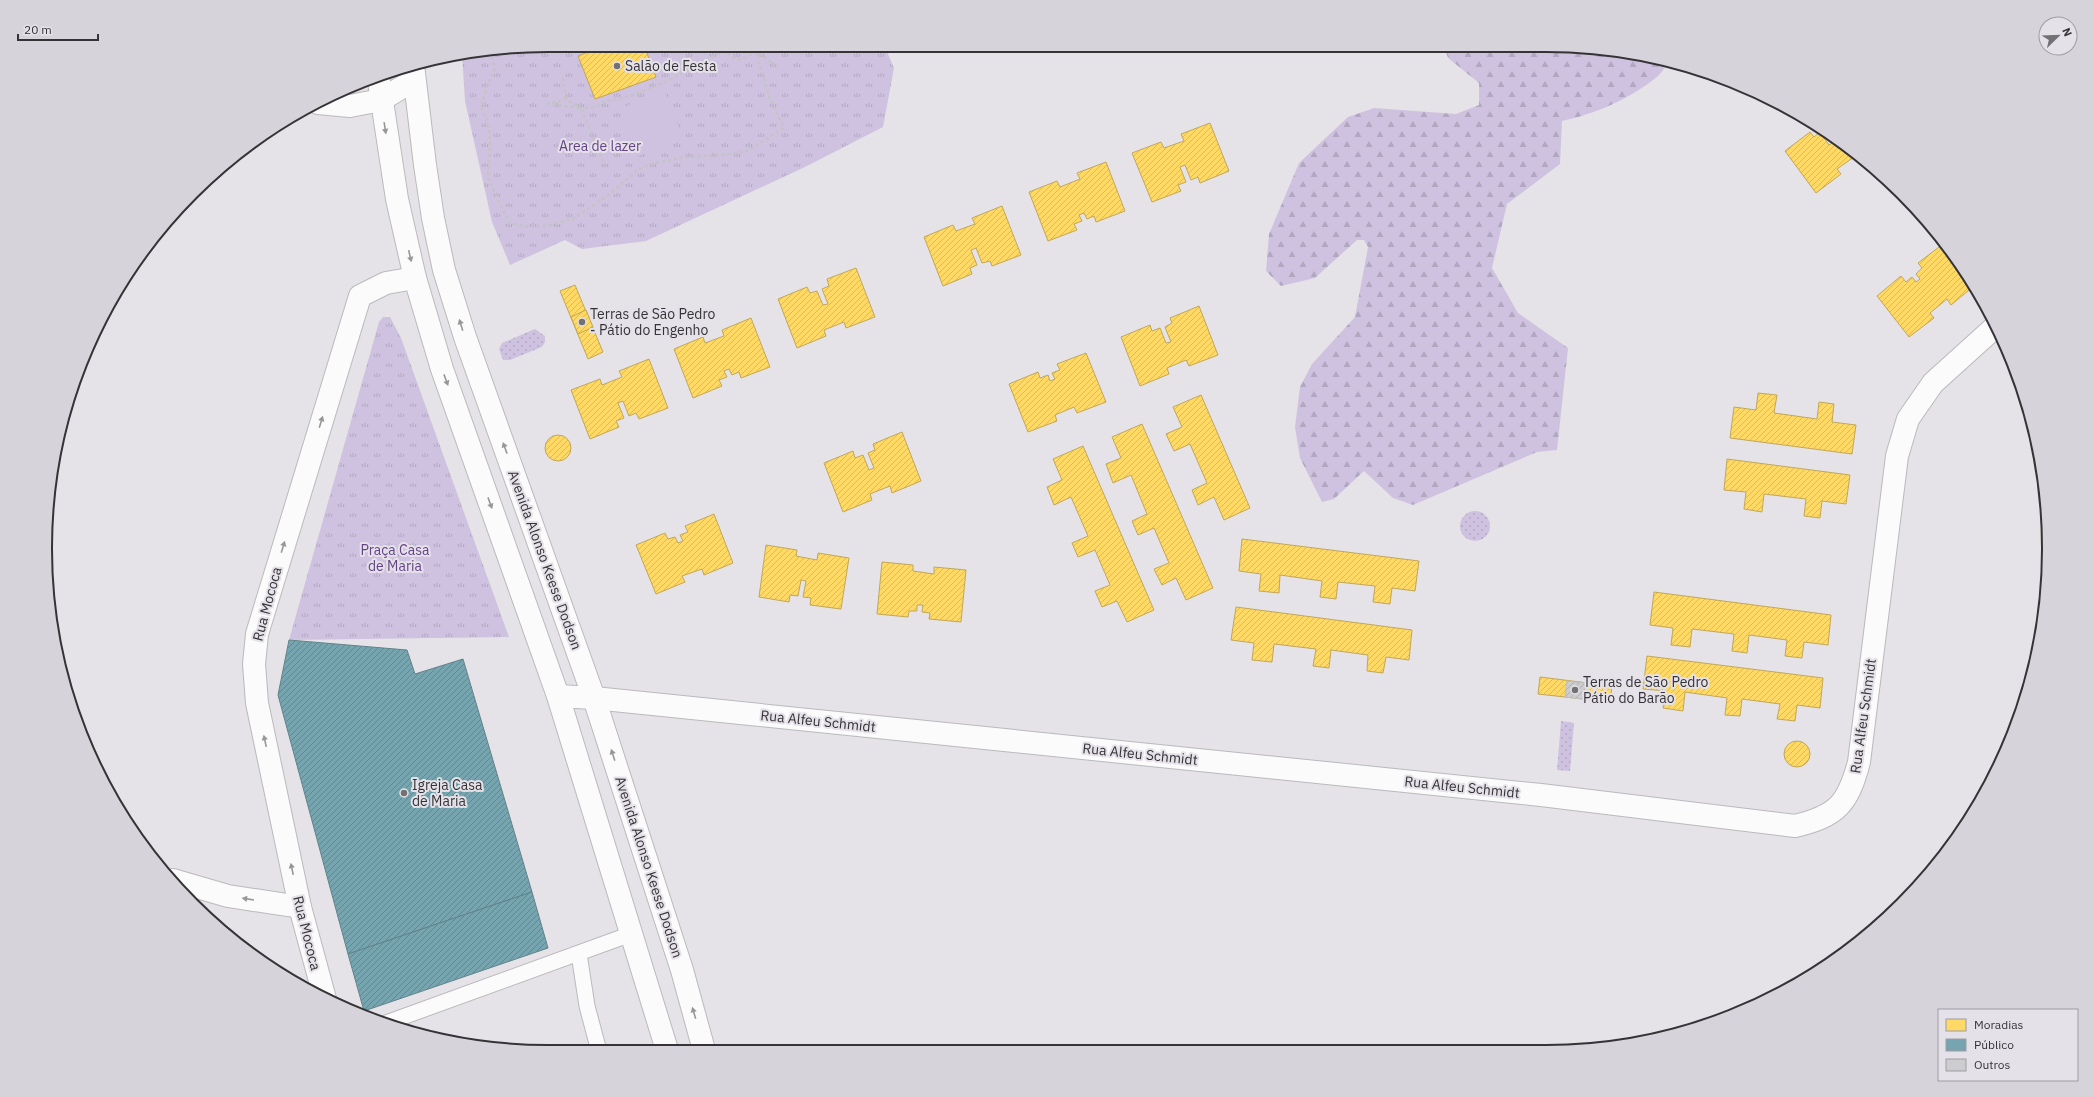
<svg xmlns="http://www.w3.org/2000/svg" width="2094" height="1097" font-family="'IBM Plex Sans',sans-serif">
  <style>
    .grass { fill: url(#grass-tufts) }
    .forest { fill: url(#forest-firs) }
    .garden { fill: url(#garden-dots) }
    .pitch { fill: #cfc2e0 }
    .homes { fill: url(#homes-hatch); stroke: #c2a758 }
    .public { fill: url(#public-hatch); stroke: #62838b }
    .building { fill: url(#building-hatch); stroke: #bebdc0 }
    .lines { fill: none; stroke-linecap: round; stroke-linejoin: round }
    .service-casing { stroke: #bab9bc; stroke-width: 17 }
    .minor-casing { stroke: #bab9bc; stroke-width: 24 }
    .tertiary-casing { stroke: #bab9bc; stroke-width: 24 }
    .path { stroke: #c4c3c5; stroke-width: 2.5; stroke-dasharray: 3 3; stroke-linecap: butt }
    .service { stroke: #fbfbfb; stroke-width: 15 }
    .minor { stroke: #fbfbfb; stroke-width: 22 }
    .tertiary { stroke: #fbfbfb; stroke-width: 22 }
    .oneway { fill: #989798 }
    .poi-dot { fill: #737174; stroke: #e5e1e9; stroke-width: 1.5 }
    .labels { text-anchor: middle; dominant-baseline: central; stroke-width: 4; stroke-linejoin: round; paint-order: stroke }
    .poi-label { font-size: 14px; fill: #353336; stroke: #e5e1e9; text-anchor: start }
    .park-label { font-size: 14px; fill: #644387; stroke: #e5e1e9 }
    .street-label { font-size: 14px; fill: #353336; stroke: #e5e1e9 }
    .rim { fill: none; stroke: #353336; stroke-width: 2 }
  </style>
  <defs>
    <pattern id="grass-tufts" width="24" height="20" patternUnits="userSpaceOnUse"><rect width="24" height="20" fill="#cfc2e0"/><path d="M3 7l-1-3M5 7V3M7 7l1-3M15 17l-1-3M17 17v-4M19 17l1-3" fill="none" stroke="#b2a7c1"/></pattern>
    <pattern id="forest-firs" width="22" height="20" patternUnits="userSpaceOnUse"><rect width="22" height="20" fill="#cfc2e0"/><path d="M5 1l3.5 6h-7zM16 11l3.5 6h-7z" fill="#b2a7c1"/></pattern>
    <pattern id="garden-dots" width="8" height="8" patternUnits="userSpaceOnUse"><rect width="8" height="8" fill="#cfc2e0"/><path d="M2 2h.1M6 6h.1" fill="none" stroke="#b2a7c1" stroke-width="1.8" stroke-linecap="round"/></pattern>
    <pattern id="homes-hatch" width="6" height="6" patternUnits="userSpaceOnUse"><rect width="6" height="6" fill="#ffd966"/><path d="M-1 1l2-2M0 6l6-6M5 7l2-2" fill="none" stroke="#dbbb59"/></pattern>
    <pattern id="public-hatch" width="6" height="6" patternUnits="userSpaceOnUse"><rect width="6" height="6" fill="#76a5af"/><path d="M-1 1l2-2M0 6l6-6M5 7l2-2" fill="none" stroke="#62878f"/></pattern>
    <pattern id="building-hatch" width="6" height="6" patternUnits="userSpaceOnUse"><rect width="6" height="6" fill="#cdcccf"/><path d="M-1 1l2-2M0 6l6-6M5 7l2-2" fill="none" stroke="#b1b0b2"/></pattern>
  </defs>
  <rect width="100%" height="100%" fill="#e5e3e7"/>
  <!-- grass -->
  <g class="grass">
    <path d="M549,45H884L894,68L883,127L805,167L646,241L582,249L565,240L510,265L492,222L465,101L462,54Z"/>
    <path d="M383,317H390L401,338L509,637L289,640L379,322Z"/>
  </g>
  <!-- forest -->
  <path class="forest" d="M1444,46H1578L1669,61C1666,66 1662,72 1658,76C1632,98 1595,114 1562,121L1560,164L1507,204L1492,268L1518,313L1568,348L1557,450L1537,452L1413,505L1393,498L1364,471L1334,499L1322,502L1300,458L1295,427L1300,387L1312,364L1355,317L1368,247L1364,240H1357L1315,278L1281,286L1266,271L1269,234L1299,163L1348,117L1374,108L1456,114L1479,105V83L1448,58Z"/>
  <!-- garden -->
  <g class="garden">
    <path d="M535,329L545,336V342L542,347L510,360H503L499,349L502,343Z"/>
    <circle cx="1475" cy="526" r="15"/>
    <path d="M1561,721L1574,723L1570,771L1557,770Z"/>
  </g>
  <!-- pitch -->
  <path class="pitch" d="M664,91L683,138L638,156L619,109Z"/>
  <!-- homes -->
  <g class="homes">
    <path d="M607,45H644L656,77L595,99L578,56Z"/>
    <path d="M1210,123L1229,171L1200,183L1198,177L1191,180L1185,165L1180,167L1186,182L1178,185L1181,191L1152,202L1132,153L1161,142L1164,148L1184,141L1181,134Z"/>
    <path d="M1810,132L1814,137L1820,132L1829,145L1834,142L1828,134L1852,149L1862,158L1858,162L1854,157L1837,169L1841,174L1816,193L1785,151Z"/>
    <path d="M1106,162L1125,211L1096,222L1094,216L1087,219L1084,213L1079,215L1082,221L1074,224L1077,230L1048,241L1029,192L1057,181L1060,187L1080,179L1077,173Z"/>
    <path d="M1002,206L1021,255L992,266L990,261L982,263L976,248L971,250L977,265L970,268L972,274L943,286L924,237L953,225L956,231L975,224L972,218Z"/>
    <path d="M1943,244L1974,286L1951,305L1947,299L1930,313L1934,318L1909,337L1877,296L1901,276L1906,282L1912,277L1916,282L1920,279L1916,274L1922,268L1918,263Z"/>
    <path d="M856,268L875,317L846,328L844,322L824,330L826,336L797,348L778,299L807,287L810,293L817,291L823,305L828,304L822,289L829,286L827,279Z"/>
    <path d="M575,285L603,352L588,359L560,291Z"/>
    <path d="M1199,306L1218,355L1189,366L1186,360L1167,368L1169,374L1140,386L1121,337L1150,325L1152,331L1160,328L1166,343L1171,342L1165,327L1172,323L1170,318Z"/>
    <path d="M586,310L593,327L578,334L571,317Z"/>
    <path d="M751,318L770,367L741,378L739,372L732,375L729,369L724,371L727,377L719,380L722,386L693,398L674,349L703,337L705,343L724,336L722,330Z"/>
    <path d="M1086,353L1106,402L1077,413L1074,407L1055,415L1057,421L1028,432L1009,384L1038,372L1040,378L1048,375L1050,381L1055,379L1052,373L1060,370L1057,364Z"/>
    <path d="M649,359L668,408L639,419L636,413L629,416L623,401L618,403L624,418L616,421L619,427L590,439L571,390L600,379L602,385L622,377L619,371Z"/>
    <path d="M1758,393L1777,395L1774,413L1817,419L1819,402L1834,404L1832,422L1856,425L1852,454L1730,438L1734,407L1756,410Z"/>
    <path d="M1201,395L1250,508L1224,520L1214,497L1198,505L1192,490L1207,483L1190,444L1174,451L1166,434L1182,427L1173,407Z"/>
    <path d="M1142,424L1213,588L1186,600L1176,578L1162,585L1154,569L1169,563L1154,528L1138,535L1132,521L1147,514L1131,475L1113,483L1106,464L1121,458L1112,437Z"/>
    <path d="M902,432L921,481L892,493L890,486L870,494L872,500L843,512L824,463L853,451L855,458L863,455L869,470L874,468L868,453L875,450L873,444Z"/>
    <circle cx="558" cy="448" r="13"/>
    <path d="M1083,446L1154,610L1127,622L1117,601L1102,607L1095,591L1110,585L1095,550L1078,557L1072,543L1088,536L1071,497L1054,505L1047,487L1062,480L1053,459Z"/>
    <path d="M1727,459L1850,475L1846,504L1822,501L1820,518L1804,516L1806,499L1764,494L1762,512L1744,509L1746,492L1724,490Z"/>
    <path d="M714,514L733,563L704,575L702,569L682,576L685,582L656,594L636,545L665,533L668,539L675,537L678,543L683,541L680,535L688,532L685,526Z"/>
    <path d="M1242,539L1419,561L1415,591L1392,588L1390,604L1373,602L1375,586L1338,582L1336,599L1320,597L1322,581L1280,575L1279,593L1259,591L1261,574L1239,571Z"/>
    <path d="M766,545L797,550L796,556L817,560L818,553L849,558L841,609L810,605L811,598L803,597L806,581L801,580L798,596L790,595L789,602L759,597Z"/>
    <path d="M882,562L913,565V571L934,574V567L966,570L961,622L929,619L930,613L922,612L923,605H917V611H909L908,617L877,614Z"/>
    <path d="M1654,592L1831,615L1828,645L1804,642L1802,658L1785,656L1787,640L1749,635L1747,653L1732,651L1734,634L1692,629L1690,647L1671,645L1673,628L1650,625Z"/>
    <path d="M1236,607L1412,630L1409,660L1386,657L1383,673L1367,671L1368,655L1331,650L1329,668L1313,666L1316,649L1274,644L1272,662L1252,660L1254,643L1231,640Z"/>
    <path d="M1647,656L1823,678L1820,708L1797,705L1795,721L1777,719L1780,704L1742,699L1740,716L1725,715L1727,698L1685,692L1683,711L1663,708L1666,691L1643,689Z"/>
    <path d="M1540,677L1612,686L1610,702L1538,694Z"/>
    <circle cx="1797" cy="754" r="13"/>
  </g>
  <!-- public -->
  <g class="public">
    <path d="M289,640L407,650L415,674L463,659L532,892L348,954L278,695Z"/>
    <path d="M532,892L548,948L364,1011L348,954Z"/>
  </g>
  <!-- building -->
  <path class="building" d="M1567,681L1585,683L1583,699L1565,697Z"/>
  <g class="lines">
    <!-- service casing -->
    <g class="service-casing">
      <g id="service">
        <path d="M579,954L587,1006L599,1051"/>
        <path d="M386,1023L631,934"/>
      </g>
    </g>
    <!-- minor casing -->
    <g class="minor-casing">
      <g id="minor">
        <path d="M318,103L350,106L381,100L414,80"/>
        <path d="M558,696L594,698L1541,795L1795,826C1837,816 1848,804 1859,762L1897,456L1908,419L1933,383L1995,327"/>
        <path d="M173,880L228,896L300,907"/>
        <path d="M325,999L300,907L257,703L254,664L257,634L360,296L386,283L415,278"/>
      </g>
    </g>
    <!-- tertiary casing -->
    <g class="tertiary-casing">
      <g id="tertiary">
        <path d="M413,65L425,165L433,218L444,270L465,337L594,698L682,970L704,1050"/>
        <path d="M378,75L397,199L415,278L442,369L558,696L667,1050"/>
      </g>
    </g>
    <!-- path -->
    <g class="path">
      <path d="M720,45L723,51L737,60L759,52L775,66"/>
      <path d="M490,51L495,68L487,86L481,107L489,127L490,146L488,178L509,223L529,227L548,226L574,218L607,196L639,169L655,163L686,157L731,154L747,151L784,128L770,99L759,63L760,45"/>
      <path d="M563,78L566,99"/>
      <path d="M603,162L581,108L548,104L566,99L581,108L596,107L603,102L631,96L665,82L723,51"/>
    </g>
    <!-- service -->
    <use href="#service" class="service"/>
    <!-- minor -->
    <use href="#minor" class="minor"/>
    <!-- tertiary -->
    <use href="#tertiary" class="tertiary"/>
  </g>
  <!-- one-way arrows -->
  <defs><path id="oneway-solid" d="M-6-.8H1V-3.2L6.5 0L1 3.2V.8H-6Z"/></defs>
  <g class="oneway">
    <use href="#oneway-solid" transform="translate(385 128) rotate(81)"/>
    <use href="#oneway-solid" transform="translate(410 256) rotate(77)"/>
    <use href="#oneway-solid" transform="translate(461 325) rotate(-107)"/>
    <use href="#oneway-solid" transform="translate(446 380) rotate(70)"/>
    <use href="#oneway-solid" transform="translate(321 422) rotate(-73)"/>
    <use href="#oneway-solid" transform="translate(505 448) rotate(-110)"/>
    <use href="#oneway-solid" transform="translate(490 503) rotate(70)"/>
    <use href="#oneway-solid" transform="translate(283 547) rotate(-73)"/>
    <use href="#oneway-solid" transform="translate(265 741) rotate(-102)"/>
    <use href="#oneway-solid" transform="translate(613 755) rotate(-108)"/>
    <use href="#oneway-solid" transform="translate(292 869) rotate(-102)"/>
    <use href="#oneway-solid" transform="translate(248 899) rotate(-171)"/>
    <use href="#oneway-solid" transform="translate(694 1013) rotate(-106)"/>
  </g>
  <!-- markers -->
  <g class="poi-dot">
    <circle cx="617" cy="66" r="4"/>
    <circle cx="582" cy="322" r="4"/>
    <circle cx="1575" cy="690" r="4"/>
    <circle cx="404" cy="793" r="4"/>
  </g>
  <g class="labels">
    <!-- poi labels -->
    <g class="poi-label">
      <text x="625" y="66">Salão de Festa</text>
      <text x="590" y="314">Terras de São Pedro<tspan x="590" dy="16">- Pátio do Engenho</tspan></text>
      <text x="1583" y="682">Terras de São Pedro<tspan x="1583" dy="16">Pátio do Barão</tspan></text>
      <text x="412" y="785">Igreja Casa<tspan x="412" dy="16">de Maria</tspan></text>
    </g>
    <!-- park labels -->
    <g class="park-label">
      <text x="600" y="146">Area de lazer</text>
      <text x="395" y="550">Praça Casa<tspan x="395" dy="16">de Maria</tspan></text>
    </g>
    <!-- street labels -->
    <g class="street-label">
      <text transform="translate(545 560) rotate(70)">Avenida Alonso Keese Dodson</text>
      <text transform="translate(267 604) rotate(-75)">Rua Mococa</text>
      <text transform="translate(1863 716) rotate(-82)">Rua Alfeu Schmidt</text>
      <text transform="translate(818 721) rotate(6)">Rua Alfeu Schmidt</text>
      <text transform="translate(1140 754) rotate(6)">Rua Alfeu Schmidt</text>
      <text transform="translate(1462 787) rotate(6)">Rua Alfeu Schmidt</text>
      <text transform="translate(649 867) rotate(72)">Avenida Alonso Keese Dodson</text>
      <text transform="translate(307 933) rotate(76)">Rua Mococa</text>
    </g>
  </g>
  <!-- crop -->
  <path d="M0 0H2094V1097H0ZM548 52H1546A496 496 0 0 1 2042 548V549A496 496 0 0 1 1546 1045H548A496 496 0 0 1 52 549V548A496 496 0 0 1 548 52Z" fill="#d7d3db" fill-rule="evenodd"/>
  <path class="rim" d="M548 52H1546A496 496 0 0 1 2042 548V549A496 496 0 0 1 1546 1045H548A496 496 0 0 1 52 549V548A496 496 0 0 1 548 52Z"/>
  <!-- legend -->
  <rect x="1938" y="1009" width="140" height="72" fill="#e5e1e9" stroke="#9f9ba1"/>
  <rect x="1946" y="1019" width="20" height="12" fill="#ffd966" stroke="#9f9ba1"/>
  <text x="1974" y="1029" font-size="12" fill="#353336">Moradias</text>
  <rect x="1946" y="1039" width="20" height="12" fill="#76a5af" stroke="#9f9ba1"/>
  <text x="1974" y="1049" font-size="12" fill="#353336">Público</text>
  <rect x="1946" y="1059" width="20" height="12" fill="#cdcccf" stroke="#9f9ba1"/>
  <text x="1974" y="1069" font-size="12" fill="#353336">Outros</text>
  <!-- north arrow -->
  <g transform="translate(2058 36) rotate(67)"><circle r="19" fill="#e5e1e9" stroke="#9f9ba1"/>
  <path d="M0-3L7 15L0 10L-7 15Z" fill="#737174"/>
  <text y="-6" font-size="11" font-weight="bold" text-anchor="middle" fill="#353336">N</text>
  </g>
  <!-- scale -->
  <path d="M18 34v6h80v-6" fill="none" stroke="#353336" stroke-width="2"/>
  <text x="24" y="34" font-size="12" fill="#353336" stroke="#e5e1e9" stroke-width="3" paint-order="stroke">20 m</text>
</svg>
